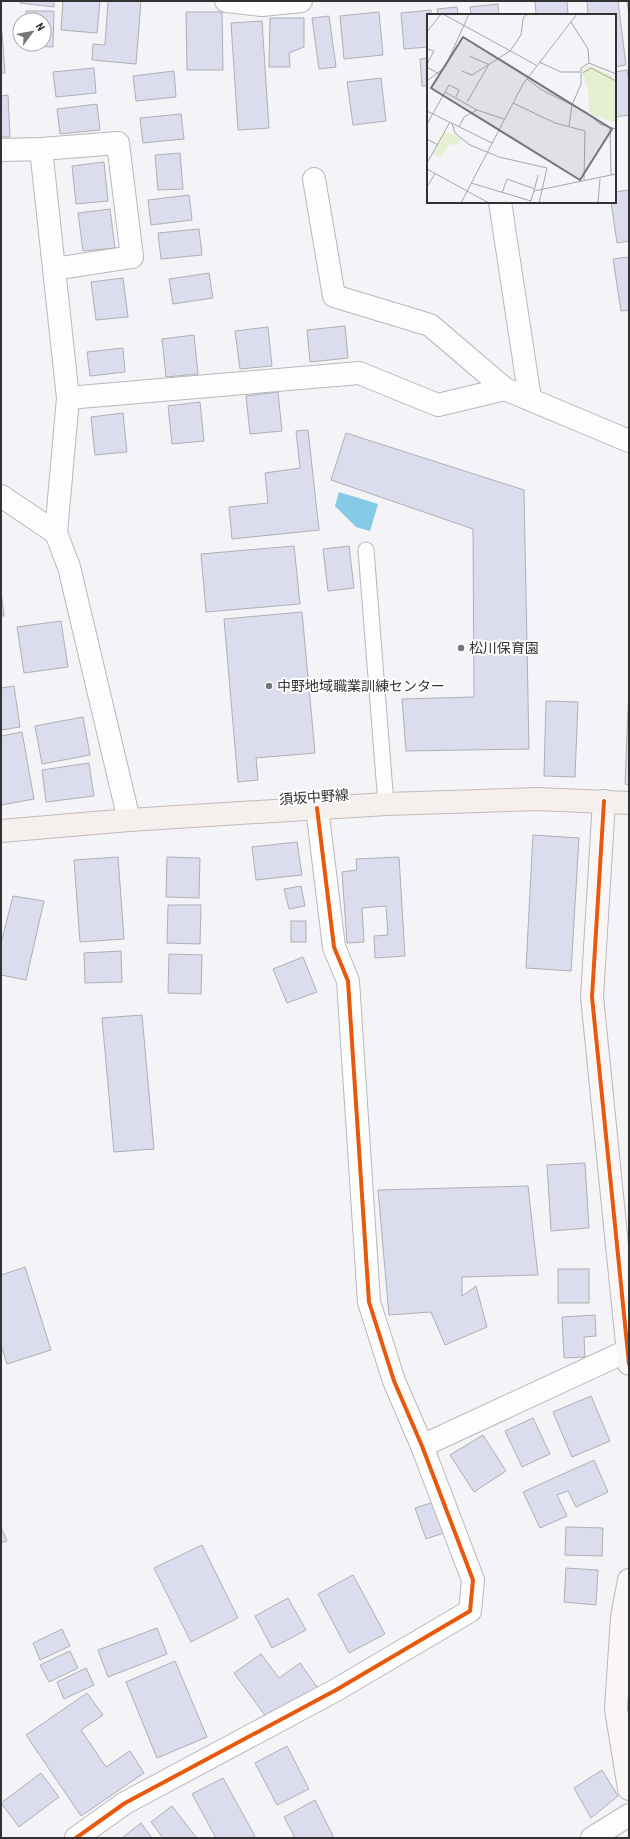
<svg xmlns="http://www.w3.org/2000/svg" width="630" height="1839" font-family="'Roboto Condensed','Noto Sans JP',sans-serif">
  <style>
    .water { fill: #84c9e6 }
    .building { fill: #dbdced; stroke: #afafb3 }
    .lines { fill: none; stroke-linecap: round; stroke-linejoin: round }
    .lane-casing { stroke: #b8b8bb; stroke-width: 17 }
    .street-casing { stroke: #b8b8bb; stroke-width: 24 }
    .secondary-casing { stroke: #b8b8bb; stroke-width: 24 }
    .primary-casing { stroke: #c4b9b9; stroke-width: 24 }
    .lane { stroke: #fdfdfe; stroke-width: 15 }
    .street { stroke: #fdfdfe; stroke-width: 22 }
    .secondary { stroke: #f9f6f5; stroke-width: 22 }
    .primary { stroke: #f5efee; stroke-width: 22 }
    .cycleway-casing { stroke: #fff; stroke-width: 6 }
    .cycleway { stroke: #e8590c; stroke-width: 4 }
    .poi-dot { fill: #767679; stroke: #fff; stroke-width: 1.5 }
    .labels { text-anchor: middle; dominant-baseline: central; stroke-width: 4; stroke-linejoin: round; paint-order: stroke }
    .poi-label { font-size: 14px; fill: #323235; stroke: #fff; text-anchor: start }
    .street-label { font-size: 14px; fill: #323235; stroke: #fff }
    .inset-road { fill: none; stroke: #a6a6aa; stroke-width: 1 }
    .view { fill: #767679; fill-opacity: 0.15; stroke: #767679; stroke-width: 2 }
    .inset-edge { fill: none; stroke: #323235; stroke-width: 2 }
  </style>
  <rect width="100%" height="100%" fill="#f3f3f8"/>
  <!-- water -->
  <path class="water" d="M339,492L378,504L370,531L356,527L335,506Z"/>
  <!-- building -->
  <g class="building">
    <path d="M20,1H54V7L20,3Z"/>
    <path d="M63,1H100L97,33L61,30Z"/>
    <path d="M108,1H141L136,64L92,60L93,44L105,45Z"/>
    <path d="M535,1H567L568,15H536Z"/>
    <path d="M587,1H618L626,65L615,67V15H588Z"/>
    <path d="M627,1H629V16Z"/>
    <path d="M498,4L499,15H471L470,7Z"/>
    <path d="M457,7L458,15H438L437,9Z"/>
    <path d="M431,10V15H428V47L404,49L401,13Z"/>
    <path d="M26,11H54L53,47L26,46V44H44V20H26Z"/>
    <path d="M186,12H222L223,70H187Z"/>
    <path d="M379,12L383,55L344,59L340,16Z"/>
    <path d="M329,16L336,67L319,69L312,18Z"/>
    <path d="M270,18H304V47L289,53L290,67H269Z"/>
    <path d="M262,21L269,128L238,130L231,23Z"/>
    <path d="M1,32H2L5,73H1Z"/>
    <path d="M428,58V86H422L420,59Z"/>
    <path d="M94,68L96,93L56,97L53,72Z"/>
    <path d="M627,70L629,81V115L615,117V72Z"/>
    <path d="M174,71L176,97L136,101L133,76Z"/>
    <path d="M381,78L386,121L353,125L347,82Z"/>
    <path d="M8,95L10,137H1V96Z"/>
    <path d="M97,104L100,130L60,134L57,109Z"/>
    <path d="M181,114L184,139L143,143L140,118Z"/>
    <path d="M180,153L183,189L158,190L155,155Z"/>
    <path d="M104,162L108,201L76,204L72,166Z"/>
    <path d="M629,190V241L617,243L611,202H615V192Z"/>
    <path d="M189,195L192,220L151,225L148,200Z"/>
    <path d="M110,209L115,248L83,251L78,213Z"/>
    <path d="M199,229L202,255L161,259L158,233Z"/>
    <path d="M629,257V310L621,311L613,259Z"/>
    <path d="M209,273L213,298L173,304L169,279Z"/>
    <path d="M123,278L128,317L96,320L91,282Z"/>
    <path d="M345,326L348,358L310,362L307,330Z"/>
    <path d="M268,327L272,366L240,369L235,331Z"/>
    <path d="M194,335L198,374L166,377L162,339Z"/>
    <path d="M123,348L125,372L90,376L87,352Z"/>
    <path d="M278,392L282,431L250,434L246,396Z"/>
    <path d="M200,402L204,441L172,444L168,406Z"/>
    <path d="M123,413L127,452L95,455L91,417Z"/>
    <path d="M308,430L319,530L232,539L229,507L268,503L265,473L300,468L296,431Z"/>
    <path d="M346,433L524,490L529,749L406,751L402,699L474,697L473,529L331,480Z"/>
    <path d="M294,546L300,604L206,612L201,554Z"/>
    <path d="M349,546L354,588L328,591L323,549Z"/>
    <path d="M1,591L4,616H1Z"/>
    <path d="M302,612L315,753L256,758L258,780L238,782L224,619Z"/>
    <path d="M61,621L68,667L24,673L17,627Z"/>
    <path d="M629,685V785L625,784Z"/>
    <path d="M14,686L20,727L1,730V688Z"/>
    <path d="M546,701L578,702L575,777L544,776Z"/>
    <path d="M83,717L90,755L42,764L35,726Z"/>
    <path d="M22,732L34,799L1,805V736Z"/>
    <path d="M89,763L94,796L46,802L42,770Z"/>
    <path d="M533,835L579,838L571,971L526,968Z"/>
    <path d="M297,842L302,875L256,880L252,847Z"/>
    <path d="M118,857L124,939L80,942L74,860Z"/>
    <path d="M167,857L200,858L199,898L166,897Z"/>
    <path d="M399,857L405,956L375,958L374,936L388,935L386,906L362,908L364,942L347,943L342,872L357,870L356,859Z"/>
    <path d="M301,886L305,906L289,909L284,889Z"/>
    <path d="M13,896L44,901L26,980L1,975V943Z"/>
    <path d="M168,905H201L200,944L167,943Z"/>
    <rect x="291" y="921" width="15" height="21"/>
    <path d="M121,951L122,982L85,983L84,953Z"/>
    <path d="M169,954L202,955L201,994L168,993Z"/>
    <path d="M303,957L317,992L287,1003L273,969Z"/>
    <path d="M142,1015L154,1149L114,1152L102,1018Z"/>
    <path d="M585,1163L589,1228L551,1231L547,1165Z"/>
    <path d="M528,1186L538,1275L462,1277V1296L476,1286L487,1327L445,1345L431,1312L389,1315L378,1190Z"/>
    <path d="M25,1267L51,1350L7,1364L1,1345V1275Z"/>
    <rect x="558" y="1269" width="31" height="34"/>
    <path d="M595,1315L596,1336L584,1337L585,1357L564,1358L562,1317Z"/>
    <path d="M591,1396L610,1441L572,1457L553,1412Z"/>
    <path d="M533,1418L550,1454L522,1467L505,1431Z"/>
    <path d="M483,1435L506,1471L474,1492L450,1455Z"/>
    <path d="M594,1460L608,1492L576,1507L568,1491L557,1495L567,1516L540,1528L523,1492Z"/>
    <path d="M440,1500L450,1531L426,1539L415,1508Z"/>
    <path d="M1,1527L7,1541L1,1543Z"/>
    <path d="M566,1527L603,1528L602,1556L565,1555Z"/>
    <path d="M202,1545L238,1618L191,1642L154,1568Z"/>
    <path d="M566,1568L598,1570L596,1605L564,1602Z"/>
    <path d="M353,1575L385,1634L349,1653L318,1594Z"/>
    <path d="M288,1598L306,1630L272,1648L255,1616Z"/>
    <path d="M157,1628L167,1654L108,1677L98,1650Z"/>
    <path d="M62,1629L70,1646L40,1660L33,1643Z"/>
    <path d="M70,1651L78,1668L49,1682L40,1665Z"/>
    <path d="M261,1654L279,1678L300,1663L317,1687L269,1721L234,1673Z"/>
    <path d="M175,1661L207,1737L157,1758L126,1682Z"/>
    <path d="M86,1668L94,1685L64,1699L57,1682Z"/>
    <path d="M87,1693L103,1715L81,1730L106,1767L130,1751L144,1773L81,1816L26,1735Z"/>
    <path d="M287,1746L309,1789L277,1805L255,1763Z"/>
    <path d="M602,1770L618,1796L591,1818L574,1788Z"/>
    <path d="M41,1773L59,1797L19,1827L1,1803Z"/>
    <path d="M223,1778L255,1836L251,1838H216L192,1794Z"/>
    <path d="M315,1800L334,1838H295L284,1817Z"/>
    <path d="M172,1806L196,1837L195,1838H163L151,1822Z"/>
    <path d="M141,1823L152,1838H122Z"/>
  </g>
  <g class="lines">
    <!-- lane casing -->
    <g class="lane-casing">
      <path id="lane" d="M366,550L386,804"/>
    </g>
    <!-- street casing -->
    <g class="street-casing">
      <g id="street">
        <path d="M226,1L262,5L301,1"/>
        <path d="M41,149L118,143L132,257L54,269"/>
        <path d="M1,150L41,149L68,398L56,533"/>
        <path d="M314,179L334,296L430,325L505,389L629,441"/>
        <path d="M500,202L530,399"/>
        <path d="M68,398L359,373L438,405L505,389"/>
        <path d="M1,496L56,533L69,567L129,820"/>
        <path d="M422,1446L629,1350"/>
        <path d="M76,1838L125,1803L336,1690L470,1611L473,1580L422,1446L394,1381L369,1302L348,981L334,947L317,808"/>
        <path d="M592,1838L629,1815"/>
      </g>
    </g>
    <!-- secondary casing -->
    <g class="secondary-casing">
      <g id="secondary">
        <path d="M604,801L592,997L629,1364"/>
        <path d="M629,1580L622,1617L616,1709L629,1789"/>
      </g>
    </g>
    <!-- primary casing -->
    <g class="primary-casing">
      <path id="primary" d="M1,831L129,820L386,804L537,799L629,803"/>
    </g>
    <!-- lane -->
    <use href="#lane" class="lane"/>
    <!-- street -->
    <use href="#street" class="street"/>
    <!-- secondary -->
    <use href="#secondary" class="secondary"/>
    <!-- primary -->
    <use href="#primary" class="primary"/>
    <!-- cycleway casing -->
    <g class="cycleway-casing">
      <g id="cycleway">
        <path d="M604,801L592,997L629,1364"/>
        <path d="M76,1838L125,1803L336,1690L470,1611L473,1580L422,1446L394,1381L369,1302L348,981L334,947L317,808"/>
      </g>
    </g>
    <!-- cycleway -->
    <use href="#cycleway" class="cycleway"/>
  </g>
  <!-- markers -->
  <g class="poi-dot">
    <circle cx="461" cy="648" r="4"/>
    <circle cx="269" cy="686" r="4"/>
  </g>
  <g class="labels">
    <!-- poi labels -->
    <g class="poi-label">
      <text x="469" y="648">松川保育園</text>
      <text x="277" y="686">中野地域職業訓練センター</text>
    </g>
    <!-- street labels -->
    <g class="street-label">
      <text transform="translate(314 797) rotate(-4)">須坂中野線</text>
    </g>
  </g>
  <!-- overview -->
  <g transform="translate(427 14)">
    <rect width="189" height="189" fill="#f3f3f8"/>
    <path d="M163,52L182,60L189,67V109L165,101L162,96L161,75L155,59L157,54ZM18,118L34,124L29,132L23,129L13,144L6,140Z" fill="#e4f0d0"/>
    <path class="inset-road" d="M16,0L109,51M0,18L14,0M0,35L7,37L0,50M42,42L63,51M112,48L134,58H153M162,49L189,60M0,53L12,60M35,57L45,61L83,37L94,21L96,5L100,0M156,59L164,54L189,67M100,65L115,76L159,98L173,110L189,115M0,67L18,53L42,0M18,78L22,71L32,76L29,83M40,88L61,52M86,89L128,109L158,117L157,166M0,97L65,129M25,109L28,119L43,131L72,143L120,154L112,189M0,110L18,78L50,96M142,112L145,91L154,70V54L162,49L161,35L144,8M32,113L37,103L50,96L77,105M183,114L184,161M0,125L11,131M0,149L23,108M0,155L62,189M44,169L104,187M0,173L8,160M107,177L111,161M75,179L80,165L108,175M34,189L96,70L150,0M103,189L107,177L189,160M171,189L173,165"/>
    <path class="view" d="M36,23L185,115L153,166L4,74Z"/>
    <rect width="189" height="189" class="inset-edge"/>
  </g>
  <!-- border -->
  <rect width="630" height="1839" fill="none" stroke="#323235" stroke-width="4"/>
  <!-- north arrow -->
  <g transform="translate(32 32) rotate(58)"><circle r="19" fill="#ffffff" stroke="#adadae"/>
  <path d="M0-3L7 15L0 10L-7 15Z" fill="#767679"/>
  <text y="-6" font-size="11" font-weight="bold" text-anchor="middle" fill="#323235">N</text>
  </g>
</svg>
